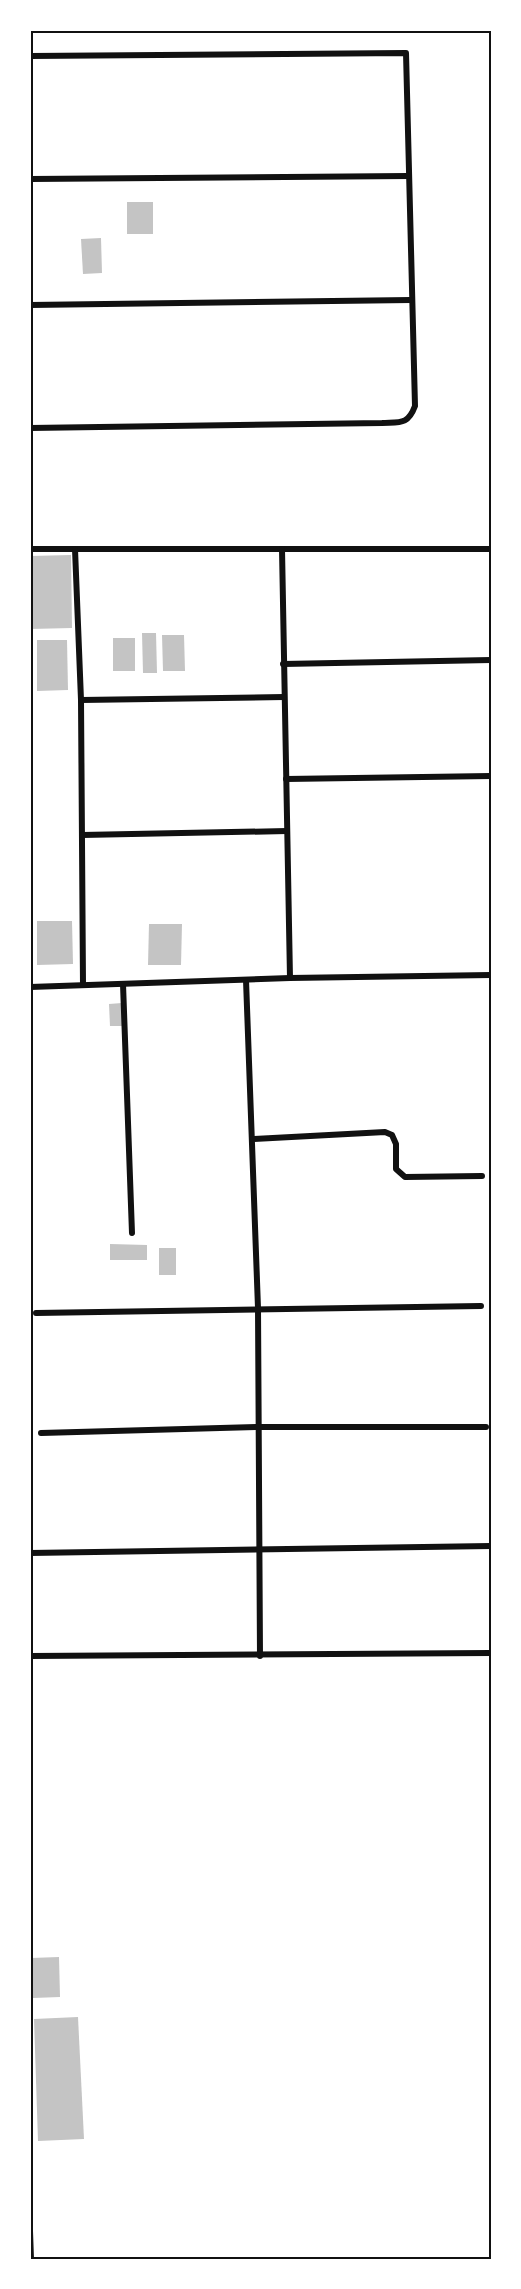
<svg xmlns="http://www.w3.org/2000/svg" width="521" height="2289" font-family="Rubik,sans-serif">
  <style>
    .building { fill: #c4c4c4 }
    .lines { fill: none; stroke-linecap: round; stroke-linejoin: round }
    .minor { stroke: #111; stroke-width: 6 }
    .neatline { fill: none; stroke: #111; stroke-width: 2 }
  </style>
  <rect width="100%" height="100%" fill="#fff"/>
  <!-- building -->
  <g class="building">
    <path d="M384,30H408V32L384,33Z"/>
    <rect x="127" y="202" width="26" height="32"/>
    <path d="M101,238L102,273L83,274L81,239Z"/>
    <path d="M71,555L72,628L30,629V556Z"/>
    <path d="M142,633H156L157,673H143Z"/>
    <path d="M162,635H184L185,671H163Z"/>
    <rect x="113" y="638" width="22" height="33"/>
    <path d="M37,640H67L68,690L37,691Z"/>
    <path d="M37,921H72L73,964L37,965Z"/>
    <path d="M149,924H182L181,965H148Z"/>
    <path d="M122,1003L123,1026H110L109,1004Z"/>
    <path d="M110,1244L147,1245V1260H110Z"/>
    <rect x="159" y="1248" width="17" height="27"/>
    <path d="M59,1957L60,1997L33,1998L31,1958Z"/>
    <path d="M78,2017L84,2139L38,2141L34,2019Z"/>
  </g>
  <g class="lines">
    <!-- minor -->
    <g class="minor">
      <path d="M30,56L406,53L415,406C408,425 400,422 382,423L30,428"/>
      <path d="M30,179L408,176"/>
      <path d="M30,305L411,300"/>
      <path d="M30,549H491"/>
      <path d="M75,549L81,700L83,985"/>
      <path d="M282,549L290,978"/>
      <path d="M283,664L491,660"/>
      <path d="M81,700L284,697"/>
      <path d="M286,779L491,776"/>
      <path d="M82,835L287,831"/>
      <path d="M246,980L258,1308L260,1656"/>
      <path d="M123,984L132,1233"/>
      <path d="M30,987L290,978L491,975"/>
      <path d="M253,1139L385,1132L392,1135L396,1144V1169L405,1177L482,1176"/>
      <path d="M36,1313L481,1306"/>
      <path d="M41,1433L258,1427H486"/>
      <path d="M30,1553L491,1546"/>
      <path d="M30,1656L491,1653"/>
      <path d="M30,2231L31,2259"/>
    </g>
  </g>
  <!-- border -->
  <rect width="521" height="2289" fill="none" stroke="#ffffff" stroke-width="63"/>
  <rect x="32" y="32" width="458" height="2226" class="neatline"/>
</svg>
